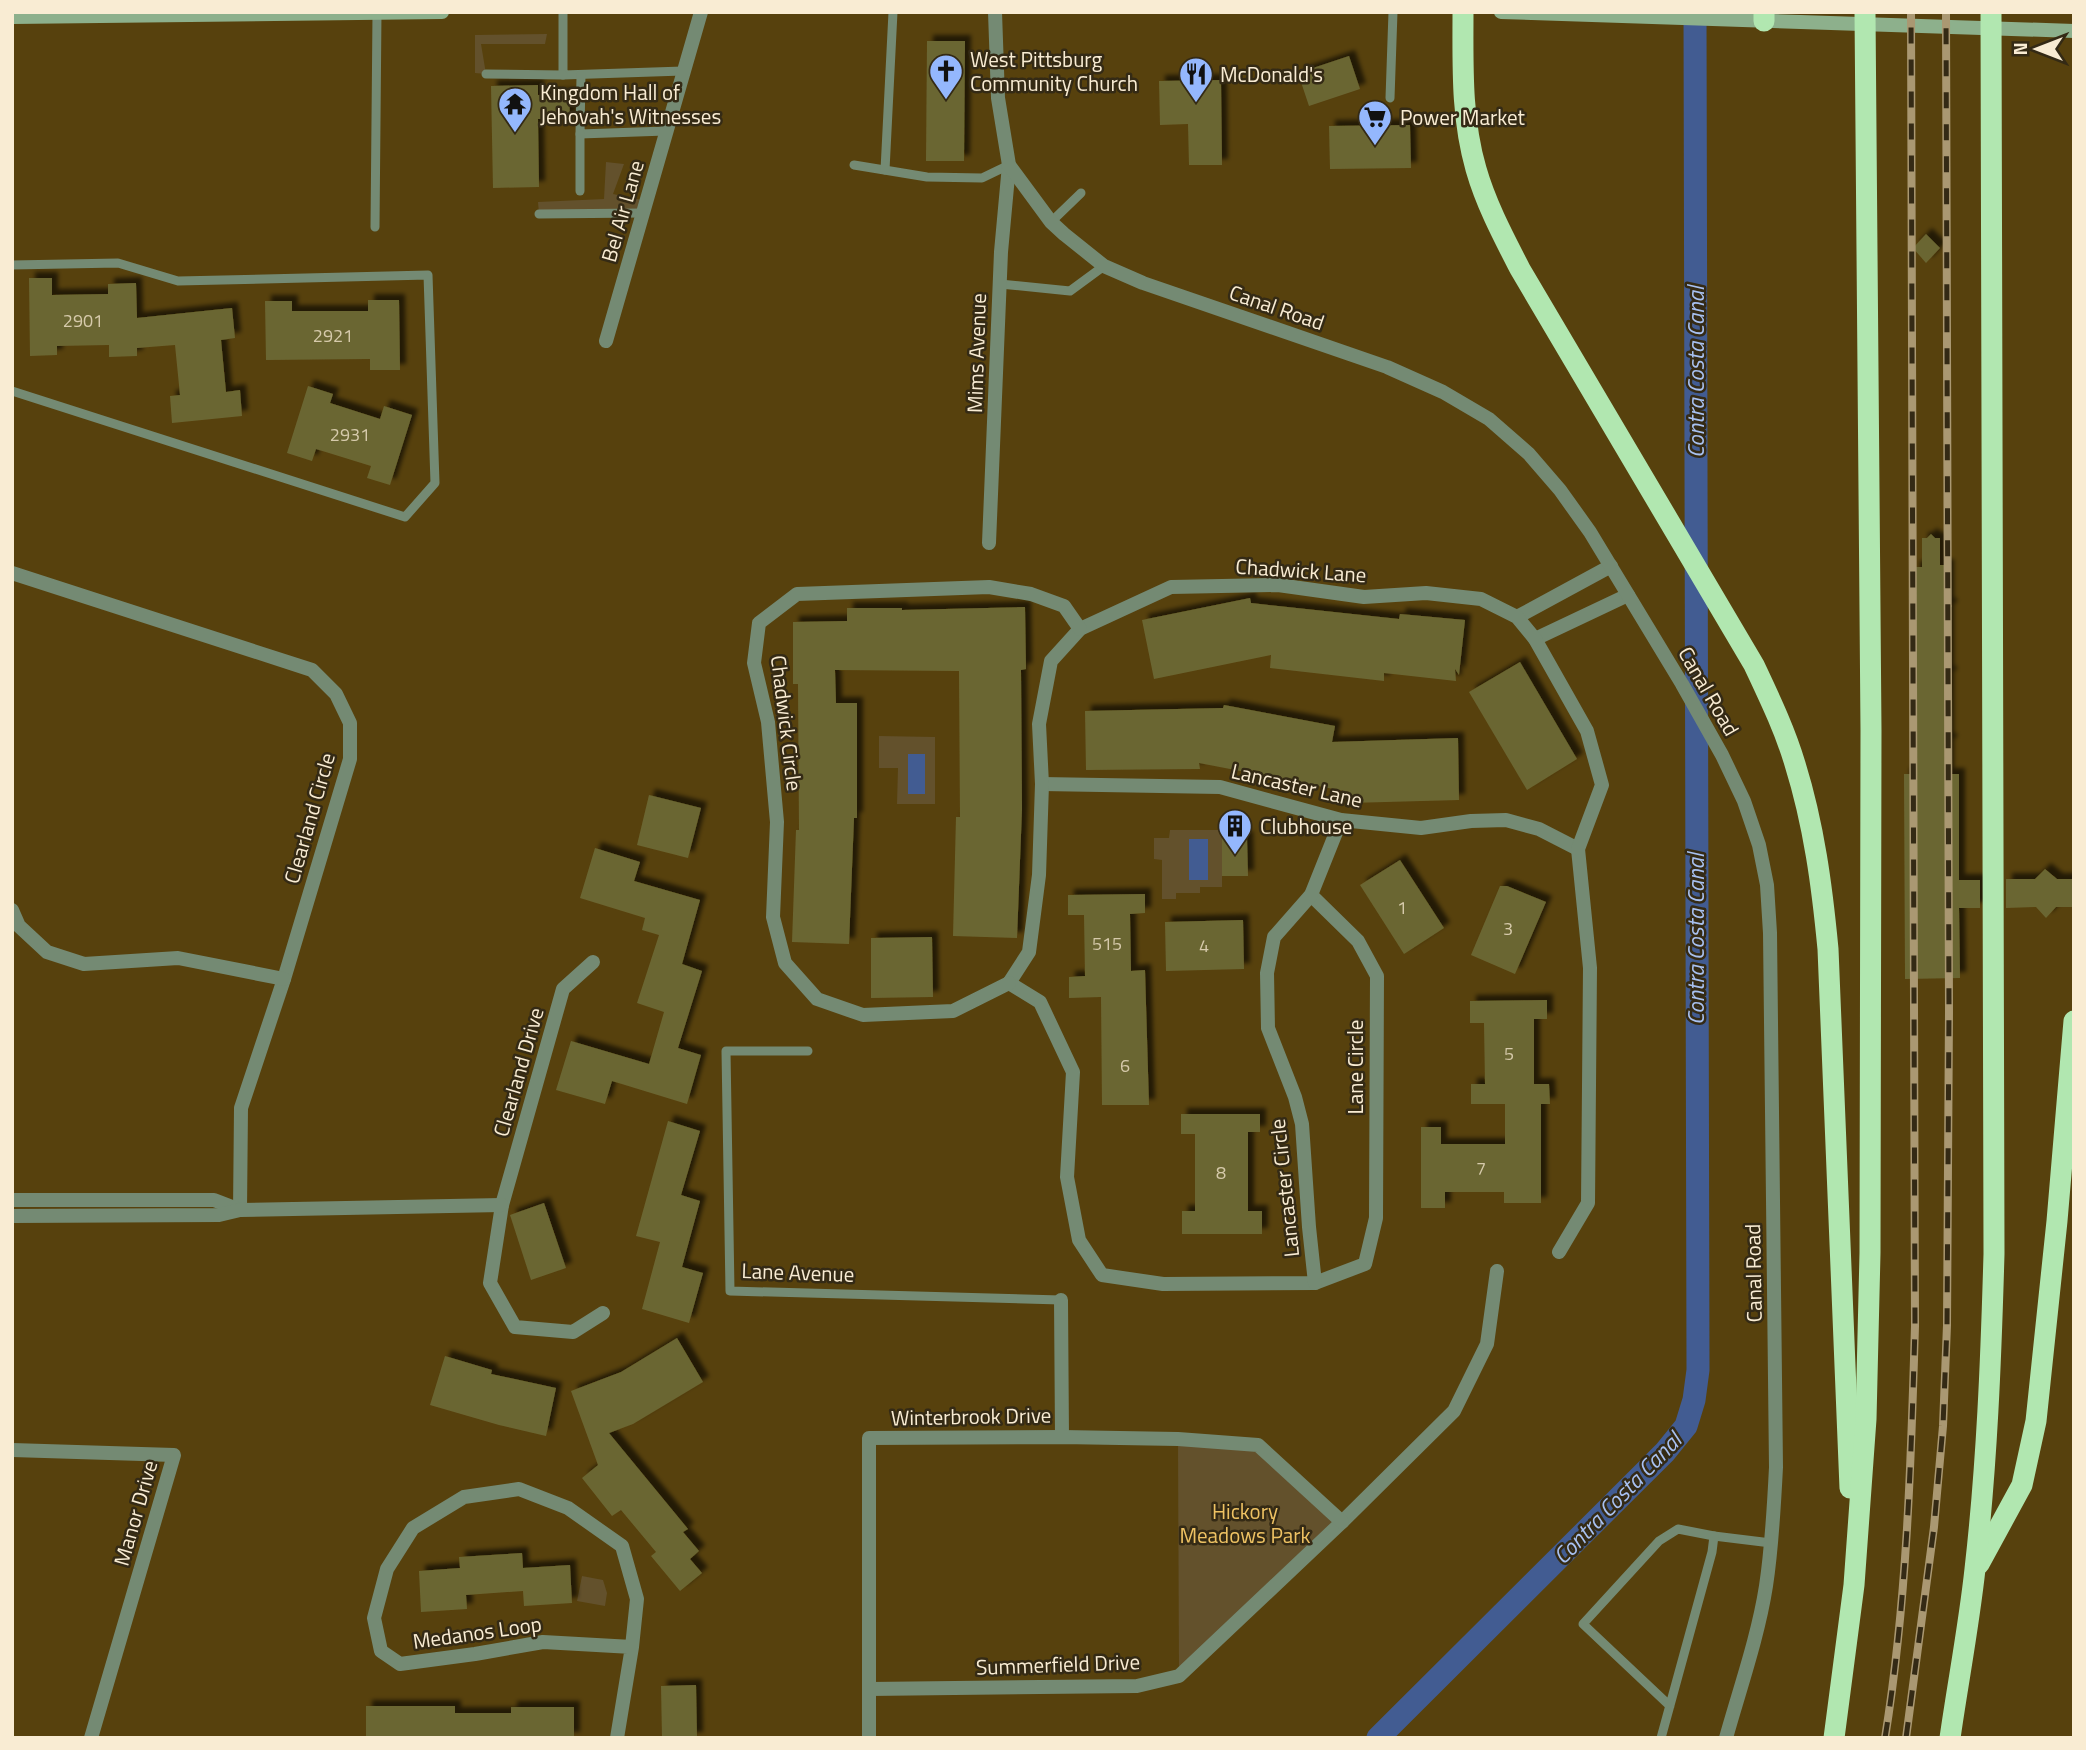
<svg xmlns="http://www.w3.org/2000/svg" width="2086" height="1750" font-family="'Titillium Web',sans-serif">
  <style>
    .green { fill: #63512c }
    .water { fill: #425c92 }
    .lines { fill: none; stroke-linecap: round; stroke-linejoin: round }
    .canal { stroke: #425c92; stroke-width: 23 }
    .building { fill: #6b6632; filter: url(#shadow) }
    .service { stroke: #748a73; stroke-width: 9 }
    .minor { stroke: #748a73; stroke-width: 14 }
    .tertiary { stroke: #748a73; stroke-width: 14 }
    .secondary { stroke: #8db08c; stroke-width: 14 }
    .motorway { stroke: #b1e7b0; stroke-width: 21 }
    .rail-casing { stroke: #aa9872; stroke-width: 8 }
    .rail { stroke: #342a15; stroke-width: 5; stroke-dasharray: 16; stroke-linecap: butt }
    .labels { text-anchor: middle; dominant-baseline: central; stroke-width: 5; stroke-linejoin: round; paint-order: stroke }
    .number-label { font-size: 18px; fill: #d6caab }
    .poi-label { font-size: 21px; fill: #f9ecd3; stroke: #342a15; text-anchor: start }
    .street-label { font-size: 21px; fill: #f9ecd3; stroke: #342a15 }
    .park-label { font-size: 21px; fill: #eec263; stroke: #342a15 }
    .water-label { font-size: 23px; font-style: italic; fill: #a8c1f1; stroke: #342a15 }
  </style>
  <defs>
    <filter id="shadow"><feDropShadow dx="6" dy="-6" stdDeviation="2" flood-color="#0009"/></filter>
  </defs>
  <rect width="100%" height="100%" fill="#57410d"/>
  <!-- green -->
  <g class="green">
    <path d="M547,34L545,44H481L486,74L475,73V35Z"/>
    <path d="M606,162L624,164L613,194L647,201L643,213L539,214L538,202L604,199Z"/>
    <path d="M879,736L935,737V804H897L898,768H879Z"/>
    <path d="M1170,830H1222V887H1200V893H1176V899H1162V860L1154,859V838H1169Z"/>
    <path d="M1178,1439L1258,1445L1342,1522L1179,1676Z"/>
    <path d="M582,1576L603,1580L607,1593L605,1606L577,1601Z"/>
  </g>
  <!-- water -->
  <g class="water">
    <rect x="908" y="754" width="17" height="40"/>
    <rect x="1189" y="839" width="19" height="41"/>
  </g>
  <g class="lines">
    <!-- canal -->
    <path class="canal" d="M1378,1738L1665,1452L1686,1426L1694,1400L1698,1370L1695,12"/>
  </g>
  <!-- building -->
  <g class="building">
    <path d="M927,41H965L964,161H926Z"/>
    <path d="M1349,56L1360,89L1309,106L1298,73Z"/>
    <path d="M1221,80L1222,165H1189L1188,124L1160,125L1159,81Z"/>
    <path d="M538,85V95L569,94L570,119H538L539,187L493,188L491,86Z"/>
    <path d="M1410,125L1411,168L1330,169L1329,126Z"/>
    <path d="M1926,234L1940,248L1926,263L1913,248Z"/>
    <path d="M29,278H52V295L108,294V284L136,283L137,318L232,308L235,338L221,340L226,392L240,390L242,416L172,423L170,396L180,395L175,345L137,348V356L109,357V345L57,346V355L30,356Z"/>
    <path d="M368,300H399L400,370H370V359L266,360L265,301H292V311H368Z"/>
    <path d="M308,386L333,394L330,403L380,419L384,406L412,415L390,485L367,478L371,466L316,449L312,461L287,453Z"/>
    <path d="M1931,534L1935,538H1940V565H1948V603L1952,606L1948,610V671L1952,674L1948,677V738L1952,741L1948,745V774H1959V880H1980V908H1959L1960,978L1905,979L1904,774H1914V746L1910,741L1914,737V678L1910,674L1914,669V610L1910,606L1914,602V567H1922V538H1927Z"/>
    <path d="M1250,598L1251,603L1399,619L1400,614L1465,620L1459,675L1455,669L1456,681L1384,673V681L1270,668L1271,655L1154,679L1142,620Z"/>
    <path d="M1025,607L1026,669L1021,670L1022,809L1017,938L953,936L956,817H960L959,671L835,670L836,703H857V818H854L849,944L792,942L796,830H799L798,684H793V622L847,621V608H902V610Z"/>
    <path d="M1520,662L1577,759L1527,790L1469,692Z"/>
    <path d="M1224,705L1335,726L1332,742L1458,738L1459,800L1349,803V792L1199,763L1200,769L1086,770L1085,711L1223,708Z"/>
    <path d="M649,795L701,808L688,858L637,845Z"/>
    <path d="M1222,837H1247L1248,876H1222Z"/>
    <path d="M595,848L640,862L634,881L700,900L682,964L702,971L678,1048L701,1055L687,1104L612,1081L605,1104L556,1090L571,1041L649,1064L664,1012L637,1003L659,935L642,930L645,918L580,898Z"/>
    <path d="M1400,860L1444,928L1404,954L1360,885Z"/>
    <path d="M2045,869L2057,879H2074V907H2056L2046,918L2036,907L2006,908V879H2035Z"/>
    <path d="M1500,886H1507L1546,902L1515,974L1471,955Z"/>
    <path d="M1145,894V913L1130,914L1131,971L1145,970L1149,1105H1102L1101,997L1069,998V977L1085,976L1084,915H1068V895Z"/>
    <path d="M1243,920L1244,969L1166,971L1165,922Z"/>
    <path d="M932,937L933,997L871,998V938Z"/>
    <path d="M1547,1000V1019H1534V1084H1549L1550,1104H1541V1203H1504V1192H1445V1208H1421V1127H1441V1144H1505V1104H1471V1084H1485L1484,1023H1470V1001Z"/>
    <path d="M1181,1114H1260V1132H1248V1211H1262V1234H1182V1211H1195V1134H1181Z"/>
    <path d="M668,1121L700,1131L681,1195L700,1201L682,1267L703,1273L689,1323L642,1309L660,1242L636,1236Z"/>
    <path d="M544,1203L566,1268L531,1280L510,1215Z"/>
    <path d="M677,1338L703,1382L633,1424L609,1433L688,1529L683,1532L699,1551L690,1559L702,1573L680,1591L651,1556L656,1552L621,1510L612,1516L582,1478L598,1465L571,1391L621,1372Z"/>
    <path d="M445,1356L492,1370L491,1374L556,1388L546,1436L499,1425L430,1405Z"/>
    <path d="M522,1553L523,1568L570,1565L572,1603L524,1606L523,1591L466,1595L467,1609L421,1612L419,1571L460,1568L459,1557Z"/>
    <path d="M696,1685L697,1738H662L661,1686Z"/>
    <path d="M366,1706H455V1713H511V1707H574V1738H366Z"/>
  </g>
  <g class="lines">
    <!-- service -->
    <g class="service">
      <path d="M563,12V75L683,71"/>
      <path d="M486,74L563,75"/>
      <path d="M581,75L580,134L666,131"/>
      <path d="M1390,98L1393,12"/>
      <path d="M854,165L927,177L982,178L1009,165"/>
      <path d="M885,170L893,12"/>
      <path d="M580,191V134"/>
      <path d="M539,214L643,213"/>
      <path d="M1051,222L1081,193"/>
      <path d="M375,227L377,13"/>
      <path d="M12,265L118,263L178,281L428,275L435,483L405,517L12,391"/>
      <path d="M1000,284L1070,291L1104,266"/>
      <path d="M808,1051H726L730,1291L1061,1300"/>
      <path d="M1714,1536L1771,1543"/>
      <path d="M1661,1738L1712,1552L1714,1536L1678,1529L1659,1541L1583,1624L1670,1706"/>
    </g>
    <!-- minor -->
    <g class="minor">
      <path d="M606,341L701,12"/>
      <path d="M989,543L1001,252L1009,165"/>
      <path d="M12,573L312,670L336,694L350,723V759L284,979L241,1108L240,1210"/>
      <path d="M1517,617L1611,566"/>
      <path d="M1535,639L1628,595"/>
      <path d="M1042,784L1220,787L1341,820L1421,828L1471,821L1506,820L1539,829L1578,849"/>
      <path d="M12,910L19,926L47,952L84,964L178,958L284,979"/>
      <path d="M593,962L563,989L502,1205L490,1283L515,1327L573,1332L603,1313"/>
      <path d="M1009,983L1029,952L1039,875L1042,784L1039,724L1051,661L1080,629L1171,587L1278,585L1364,597L1426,593L1481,599L1517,617L1535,639L1587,731L1602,785L1578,849L1590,968L1588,1203L1559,1252"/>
      <path d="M1009,983L1040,1002L1073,1072L1067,1177L1079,1240L1102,1275L1163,1284L1315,1283L1365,1264L1376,1218L1377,976L1358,941L1311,895"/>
      <path d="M1009,983L953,1011L863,1015L817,999L785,963L773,917L777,822L768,722L754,663L759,623L797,594L989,587L1031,594L1064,606L1080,629"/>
      <path d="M12,1200H214L240,1210"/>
      <path d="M12,1216L219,1215L240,1210L502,1205"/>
      <path d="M1315,1283L1309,1227L1302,1124L1295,1097L1268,1028L1267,973L1274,937L1311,895L1341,820"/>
      <path d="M1061,1300L1062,1437"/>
      <path d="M12,1450L174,1455L91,1738"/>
      <path d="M869,1689L1137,1686L1179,1676L1342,1522L1454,1411L1487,1344L1497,1271"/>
      <path d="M617,1738L632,1647L637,1599L622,1546L568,1508L519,1489L464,1497L413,1528L387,1569L374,1618L381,1651L400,1664L475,1654L543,1642L632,1647"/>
      <path d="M869,1738V1438L1062,1437L1178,1439L1258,1445L1342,1522"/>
    </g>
    <!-- tertiary -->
    <path class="tertiary" d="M995,12L998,98L1009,165L1051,222L1064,234L1104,266L1143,283L1387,367L1443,392L1489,419L1529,454L1560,490L1590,532L1682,684L1722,755L1744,801L1759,845L1767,885L1770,933L1776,1467C1774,1507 1772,1547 1766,1586C1758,1637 1740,1688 1726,1738"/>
    <!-- secondary -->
    <g class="secondary">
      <path d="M1501,12L2074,31"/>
      <path d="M12,17L442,12"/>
    </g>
    <!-- motorway -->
    <g class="motorway">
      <path d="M1463,12C1463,65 1461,117 1476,169C1486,204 1503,236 1520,269L1754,665C1769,697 1785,730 1795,764C1814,825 1822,886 1828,949L1850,1488"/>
      <path d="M1764,12V21"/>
      <path d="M1979,1564L2022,1485L2036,1421L2057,1221L2074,1021"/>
      <path d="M1834,1738L1854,1585L1866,1419L1870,1253L1871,730L1865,12"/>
      <path d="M1950,1738C1958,1682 1969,1625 1975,1569C1987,1464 1991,1359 1994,1254L1991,12"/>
    </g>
    <!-- rail casing -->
    <g class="rail-casing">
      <g id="rail">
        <path d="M1885,1738C1907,1602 1911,1463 1915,1326L1911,12"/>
        <path d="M1906,1738L1934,1527L1943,1426L1947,1325L1949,1012L1946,12"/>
      </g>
    </g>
    <!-- rail -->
    <use href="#rail" class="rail"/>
  </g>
  <!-- icons -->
  <defs>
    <g id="church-pin" transform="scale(1.75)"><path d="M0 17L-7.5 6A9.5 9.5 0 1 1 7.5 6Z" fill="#94b7fd" stroke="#342a15"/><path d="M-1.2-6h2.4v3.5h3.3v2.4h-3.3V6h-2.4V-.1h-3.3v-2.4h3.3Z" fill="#111"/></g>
    <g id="restaurant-pin" transform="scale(1.75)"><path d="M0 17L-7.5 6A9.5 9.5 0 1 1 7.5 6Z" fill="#94b7fd" stroke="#342a15"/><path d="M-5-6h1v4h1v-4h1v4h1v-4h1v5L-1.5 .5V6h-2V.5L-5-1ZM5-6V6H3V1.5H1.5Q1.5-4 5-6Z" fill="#111"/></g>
    <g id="temple-pin" transform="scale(1.75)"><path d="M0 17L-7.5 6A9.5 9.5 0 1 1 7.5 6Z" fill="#94b7fd" stroke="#342a15"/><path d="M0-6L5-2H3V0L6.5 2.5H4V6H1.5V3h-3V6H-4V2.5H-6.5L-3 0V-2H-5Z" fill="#111"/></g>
    <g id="supermarket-pin" transform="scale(1.75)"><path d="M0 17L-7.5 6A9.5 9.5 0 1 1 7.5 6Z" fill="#94b7fd" stroke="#342a15"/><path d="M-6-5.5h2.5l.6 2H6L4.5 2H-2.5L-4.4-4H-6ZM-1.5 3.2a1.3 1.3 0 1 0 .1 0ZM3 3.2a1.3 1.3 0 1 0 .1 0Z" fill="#111"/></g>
    <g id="building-pin" transform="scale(1.75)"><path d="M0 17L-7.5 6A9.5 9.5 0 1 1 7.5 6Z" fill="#94b7fd" stroke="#342a15"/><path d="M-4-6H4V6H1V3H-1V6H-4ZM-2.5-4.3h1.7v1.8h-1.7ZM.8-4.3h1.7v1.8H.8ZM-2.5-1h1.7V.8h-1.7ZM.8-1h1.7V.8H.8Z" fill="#111"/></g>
  </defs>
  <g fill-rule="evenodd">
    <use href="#church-pin" x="946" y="71"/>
    <use href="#restaurant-pin" x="1196" y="74"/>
    <use href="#temple-pin" x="515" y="104"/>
    <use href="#supermarket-pin" x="1375" y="117"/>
    <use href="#building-pin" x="1235" y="826"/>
  </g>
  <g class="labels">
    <!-- number labels -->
    <g class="number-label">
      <text x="83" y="320">2901</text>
      <text x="333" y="335">2921</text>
      <text x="350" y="434">2931</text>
      <text x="1402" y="907">1</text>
      <text x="1508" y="928">3</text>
      <text x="1107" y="943">515</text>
      <text x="1204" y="945">4</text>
      <text x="1509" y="1053">5</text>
      <text x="1125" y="1065">6</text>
      <text x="1481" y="1168">7</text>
      <text x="1221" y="1172">8</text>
    </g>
    <!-- poi labels -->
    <g class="poi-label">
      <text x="970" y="59">West Pittsburg<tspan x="970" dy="24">Community Church</tspan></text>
      <text x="1220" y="74">McDonald's</text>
      <text x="540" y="92">Kingdom Hall of<tspan x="540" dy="24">Jehovah's Witnesses</tspan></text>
      <text x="1400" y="117">Power Market</text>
      <text x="1260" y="826">Clubhouse</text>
    </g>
    <!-- street labels -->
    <g class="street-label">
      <text transform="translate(622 211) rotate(-74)">Bel Air Lane</text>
      <text transform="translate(1277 307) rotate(19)">Canal Road</text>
      <text transform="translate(976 353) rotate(-88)">Mims Avenue</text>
      <text transform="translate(1301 570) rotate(4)">Chadwick Lane</text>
      <text transform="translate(1709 691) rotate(60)">Canal Road</text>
      <text transform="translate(787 723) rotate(83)">Chadwick Circle</text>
      <text transform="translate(1297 785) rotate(13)">Lancaster Lane</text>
      <text transform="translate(309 818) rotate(-74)">Clearland Circle</text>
      <text transform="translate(1355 1067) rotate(-90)">Lane Circle</text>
      <text transform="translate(518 1072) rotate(-74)">Clearland Drive</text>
      <text transform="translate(1284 1188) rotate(-96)">Lancaster Circle</text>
      <text transform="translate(798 1272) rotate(2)">Lane Avenue</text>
      <text transform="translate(1753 1273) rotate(-91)">Canal Road</text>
      <text transform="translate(971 1416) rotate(-1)">Winterbrook Drive</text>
      <text transform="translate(135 1513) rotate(-74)">Manor Drive</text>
      <text transform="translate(477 1632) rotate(-8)">Medanos Loop</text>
      <text transform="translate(1058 1664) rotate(-2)">Summerfield Drive</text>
    </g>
    <!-- park labels -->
    <g class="park-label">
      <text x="1245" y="1511">Hickory<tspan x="1245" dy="24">Meadows Park</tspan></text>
    </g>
    <!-- water labels -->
    <g class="water-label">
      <text transform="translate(1695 372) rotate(-90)">Contra Costa Canal</text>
      <text transform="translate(1695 939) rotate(-90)">Contra Costa Canal</text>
      <text transform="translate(1617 1498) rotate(-46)">Contra Costa Canal</text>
    </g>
  </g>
  <!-- border -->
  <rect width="2086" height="1750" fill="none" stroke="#f9ecd3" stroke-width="28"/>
  <!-- north arrow -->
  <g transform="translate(2037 49) rotate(270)" stroke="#342a15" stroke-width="5" paint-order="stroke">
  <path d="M0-5L12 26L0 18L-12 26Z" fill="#f9ecd3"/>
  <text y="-10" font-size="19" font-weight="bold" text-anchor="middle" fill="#f9ecd3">N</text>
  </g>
</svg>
